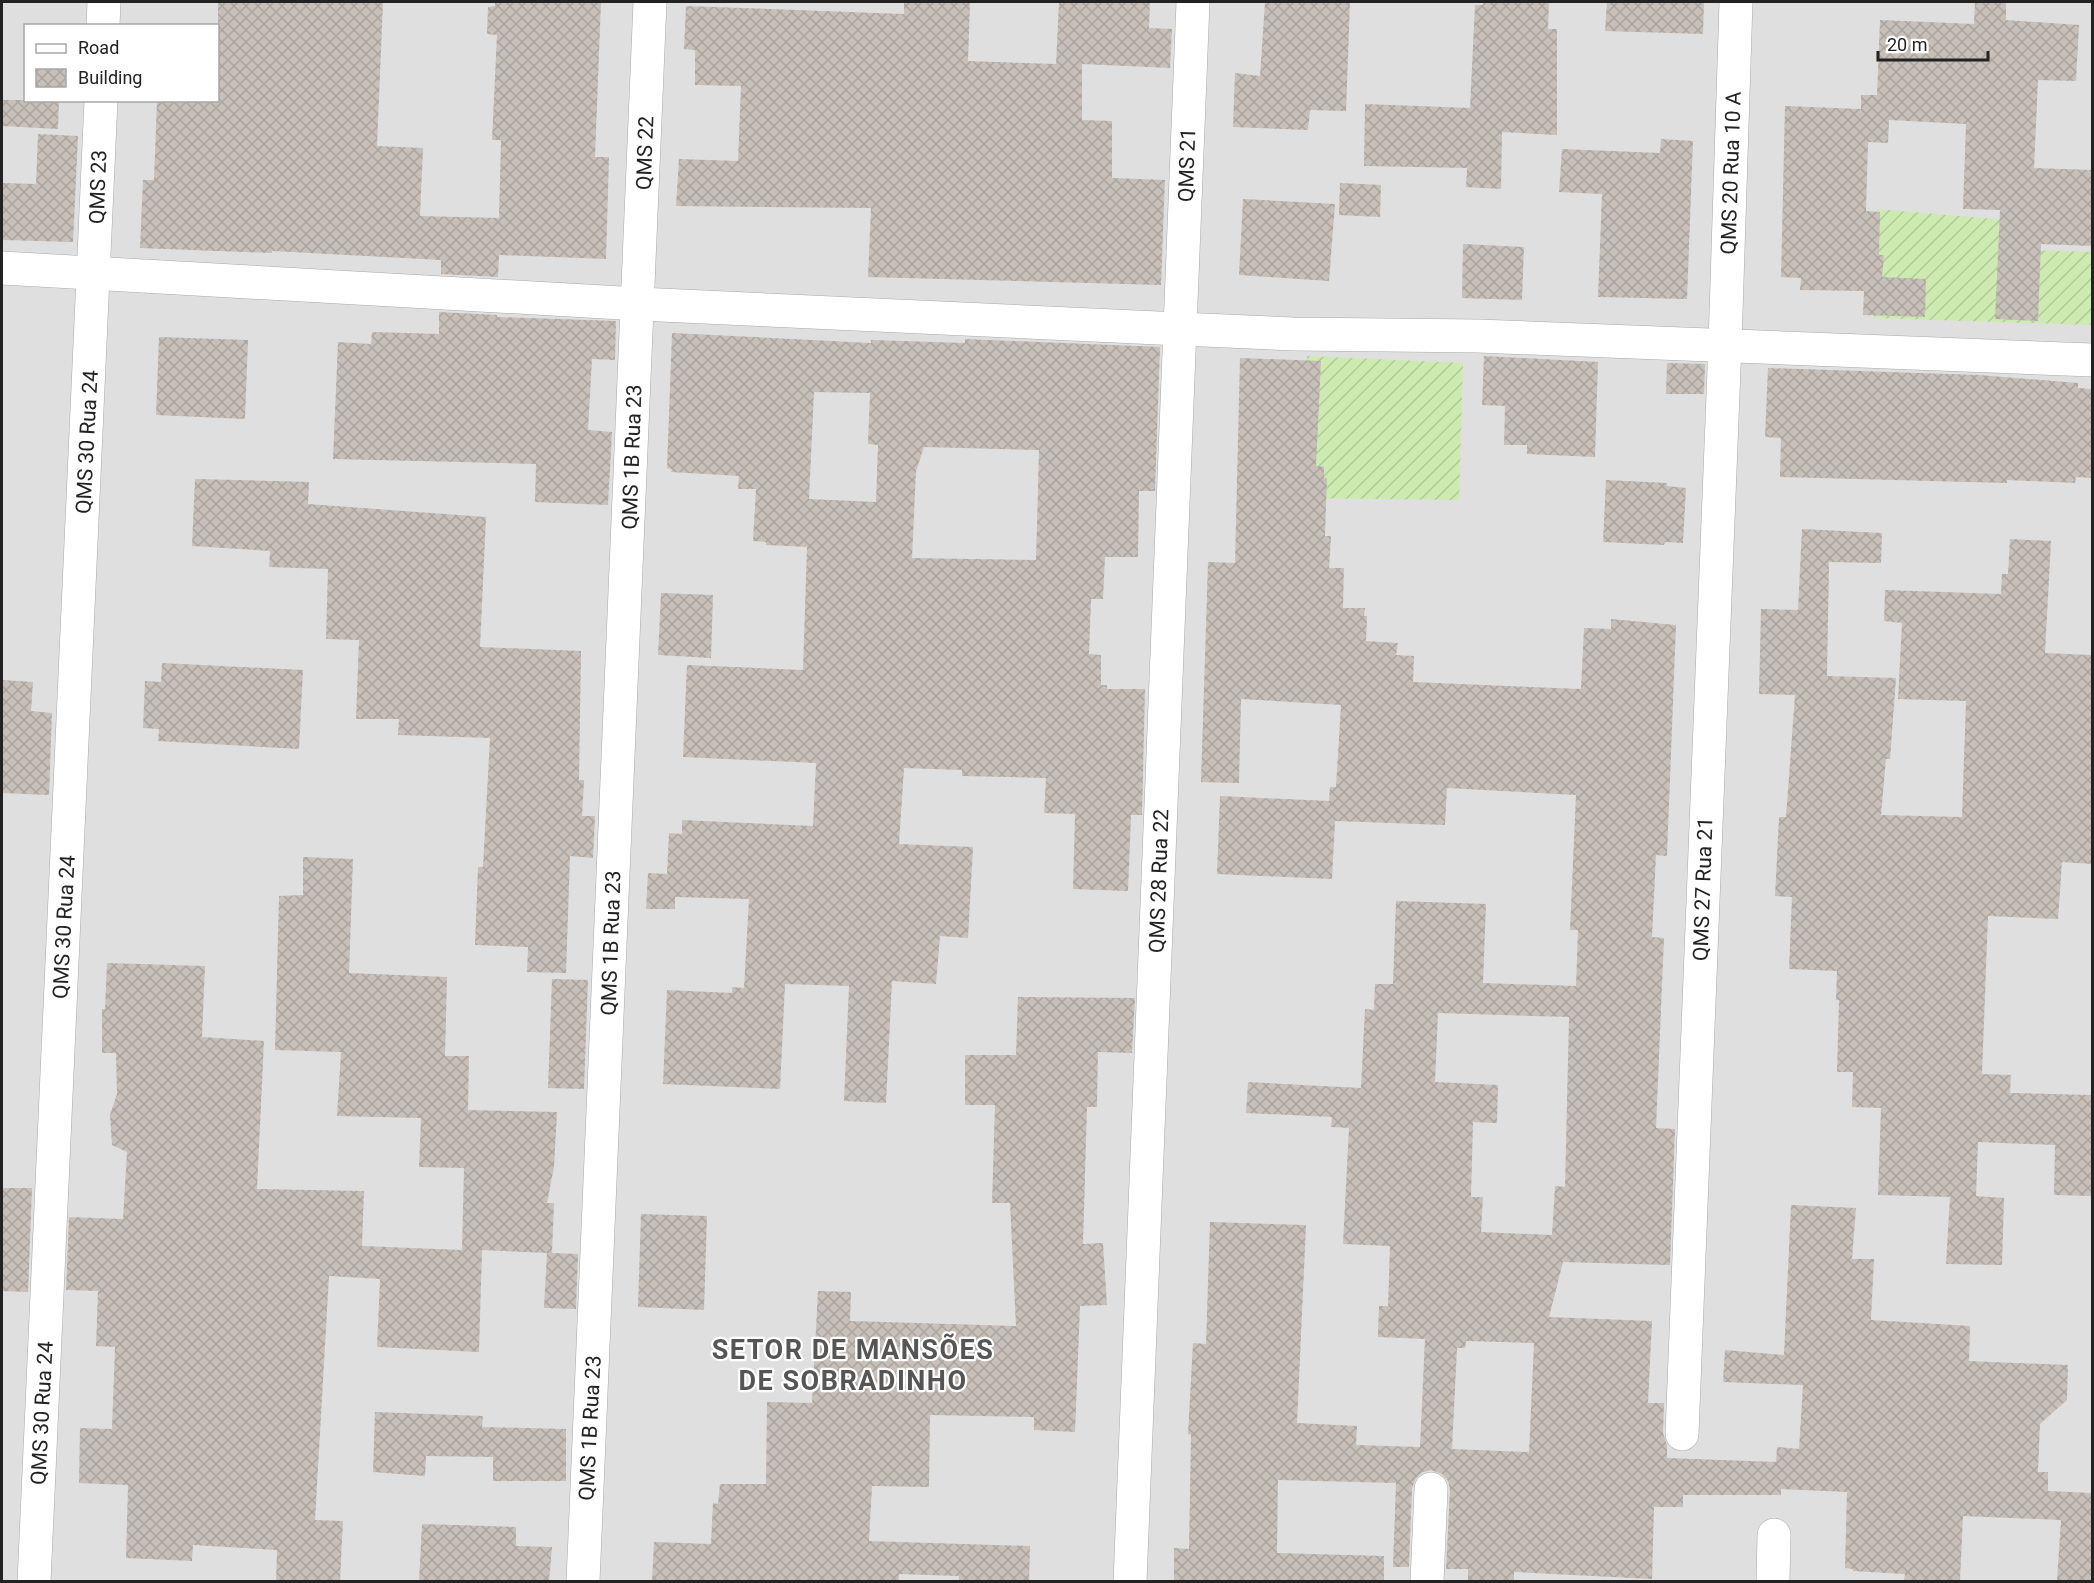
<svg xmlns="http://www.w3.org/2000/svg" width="2094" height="1583" font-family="Roboto,sans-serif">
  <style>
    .residential { fill: #e0dfdf; fill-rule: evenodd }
    .garden { fill: url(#garden-furrows) }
    .building { fill: url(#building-cross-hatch); fill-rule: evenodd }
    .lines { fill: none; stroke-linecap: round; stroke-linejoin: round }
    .minor-casing { stroke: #a9a9a9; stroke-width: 34 }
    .tertiary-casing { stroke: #a9a9a9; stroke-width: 34 }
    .minor { stroke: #fff; stroke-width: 33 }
    .tertiary { stroke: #fff; stroke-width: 33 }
    .labels { text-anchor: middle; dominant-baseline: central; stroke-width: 4.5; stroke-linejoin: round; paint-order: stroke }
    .street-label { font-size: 21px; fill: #222; stroke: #fff }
    .district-label { font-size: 27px; font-weight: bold; letter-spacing: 1.5px; fill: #555; stroke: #fff }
  </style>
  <defs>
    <pattern id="garden-furrows" width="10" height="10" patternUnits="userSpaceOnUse" patternTransform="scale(1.5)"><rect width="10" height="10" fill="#cdebb0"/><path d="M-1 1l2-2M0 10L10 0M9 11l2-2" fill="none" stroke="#b0c997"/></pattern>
    <pattern id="building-cross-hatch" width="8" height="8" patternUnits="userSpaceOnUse" patternTransform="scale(1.5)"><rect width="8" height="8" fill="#c7bfb8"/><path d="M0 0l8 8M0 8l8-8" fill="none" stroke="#aba49e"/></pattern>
  </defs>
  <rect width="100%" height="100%" fill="#f2efe9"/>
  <!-- residential -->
  <path class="residential" d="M2,2H2092V1581H2ZM26,26H218V100H26Z"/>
  <!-- garden -->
  <g class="garden">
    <path d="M1877,209L2019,221L2027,250L2092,252V325L1874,318Z"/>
    <path d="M1307,356L1463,363L1459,500L1301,498Z"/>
  </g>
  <!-- building -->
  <g class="building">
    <path d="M218,2H383L377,146L423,148L420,216L499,218L501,140H492L497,35L487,34L488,7L495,6V2H601L595,157H609L606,259L499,255L498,277L441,274V260L272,251V253L140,248L143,180H154L157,100H218Z"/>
    <path d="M904,2H970L968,61L1056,64L1059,2H1150L1149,28L1172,29L1170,68L1082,64V120L1112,121V178L1165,180L1161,285L868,277L871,208L676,206L679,159L738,161L741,86L695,85V50L684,49L686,6L904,14Z"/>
    <path d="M1265,2H1350L1346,111L1310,110L1308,130L1233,127L1235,73L1260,76Z"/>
    <path d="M1483,2H1549L1548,29H1557V135L1502,132L1501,189L1466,187L1467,168L1364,166L1365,104L1470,108L1475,5H1483Z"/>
    <path d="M1607,2H1704L1703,34L1605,31Z"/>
    <path d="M1975,2H2006V20L2079,25L2076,81L2038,80L2034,168L2092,170V246L2041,244L2038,321L1995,319L2000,210L1963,209L1966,124L1889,120L1888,143L1868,142L1866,211L1880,212L1879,255H1884L1882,277L1926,279L1925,317L1863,315L1864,291L1800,290L1801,278L1781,277L1785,106L1861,109V95H1877L1880,20L1974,24Z"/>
    <path d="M2,100H59L58,129L2,126Z"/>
    <path d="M38,134L78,136L73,242L2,240V183L36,184Z"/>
    <path d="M1661,139L1693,141L1687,299L1598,297L1602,194L1559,192L1562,149L1660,153Z"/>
    <path d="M1340,183L1381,185L1380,217L1339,215Z"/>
    <path d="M1243,199L1335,204L1329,281L1239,275Z"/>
    <path d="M1463,244L1524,247L1522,300L1462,298Z"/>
    <path d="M439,312L497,315V317L616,321L615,360L592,359L588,430L612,432L608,505L535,502L536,464L333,459L338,342L371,344L372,332L439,334Z"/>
    <path d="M672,333L871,343V340L965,343V339L1160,347L1155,491H1139L1138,557H1105L1103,599H1091L1089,654L1101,655V685H1107V689H1145L1142,815H1131L1128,891L1073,889L1075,814L1044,813L1046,778L962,776V770L904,768L899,844L973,847L968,938L940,936L936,984L892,981L886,1103L844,1101L849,986L785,984L780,1089L663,1084L667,990L732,993V987L744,988L749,899L675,897V909H646L648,873L667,874L669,833L682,834V820L813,826L816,763L683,757L687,665L803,670L807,547L766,545V542L753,541L756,489H738L739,476L671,472L672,469L667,468ZM814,392L870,393L868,444L878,445L876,502L809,499ZM924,447L1039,450L1036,560L912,558L916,471Z"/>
    <path d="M159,337L248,340L245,419L156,415Z"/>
    <path d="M1484,356L1598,362L1595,457L1527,454V445H1504L1505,406L1482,405Z"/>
    <path d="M1240,358L1321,361L1316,466L1324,467V478H1327L1325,536H1331L1329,568H1344L1343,608H1365L1364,616H1367L1366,641L1398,643L1396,655L1414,656L1413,682L1581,689L1584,628L1611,629V619L1676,625L1667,856L1656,855L1652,937L1664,938L1656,1128L1675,1129L1670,1265L1563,1262L1549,1317L1652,1321L1648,1403H1664L1663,1433L1667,1445V1458L1776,1462L1777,1447L1799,1449L1803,1385L1723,1382L1725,1350L1784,1355L1791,1205L1856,1208L1852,1259H1874L1871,1320L1970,1326L1969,1361L2068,1365L2067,1400L2040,1424L2038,1472H2048V1491L2092,1493V1581H2057L2061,1520L1963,1516L1960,1581H1904L1905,1574L1853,1571V1569L1845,1568L1847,1492L1781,1489V1495H1683V1507H1654L1652,1579L1514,1572V1581H1468V1569H1446L1450,1489L1448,1481L1442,1474L1431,1470L1423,1472L1416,1478L1412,1488L1409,1567H1393L1396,1483L1278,1480L1277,1553L1384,1556V1581H1174V1548L1189,1549L1191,1435L1188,1434L1193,1343L1206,1344L1210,1222L1306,1225L1297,1423L1357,1426L1356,1445L1420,1447L1425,1339L1378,1337L1379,1306H1388L1390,1246L1343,1244L1349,1128L1331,1127L1332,1117L1246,1113L1248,1082L1361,1088L1365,1009L1374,1010L1375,984H1393L1396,901L1486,904L1483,983L1576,986L1578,930H1570L1576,795L1447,788L1445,825L1335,821L1332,879L1217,874L1220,796L1329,801L1330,787H1336L1341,705L1241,699L1239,783L1201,782L1208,562L1235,563ZM1438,1013L1569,1017L1565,1187L1555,1186L1552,1235L1481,1232L1483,1197H1471L1473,1122L1497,1123L1498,1085L1435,1082ZM1466,1341L1534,1343L1529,1452L1452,1449L1457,1348H1465Z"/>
    <path d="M1667,363L1705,364L1704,394H1666Z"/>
    <path d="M1768,368L1979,375L2078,383V388L2092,389V478L2076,477L2075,483L2007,480V483L1780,477L1781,438L1765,437Z"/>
    <path d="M195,479L309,482L308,504L486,517L480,647L581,651L579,780H584L582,816H595L593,858L570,856L566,973L527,972L528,947L475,945L478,867H483L490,738L398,735L399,719H356L359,640L326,639L328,569L269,567L270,551L192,546Z"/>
    <path d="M1606,480L1667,483V486L1686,488L1683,543L1665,542L1664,545L1603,542Z"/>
    <path d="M1802,529L1882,533L1881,563L1829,562L1827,676L1896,678L1890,759H1886L1881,815L1962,817L1966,701L1898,699L1902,623L1884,621L1885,590L2001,594L2002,574H2008L2010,539L2051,541L2045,653L2092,655V864L2062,862L2058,919L1988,916L1982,1074L2011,1075L2010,1093L2092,1095V1196L2054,1195L2055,1145L1978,1142L1976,1196L2004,1198L2002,1265L1946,1264L1950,1197L1878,1195L1881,1108L1852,1107L1853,1072H1837L1839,1000H1836L1837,971L1789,969L1792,897L1775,896L1779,817H1786L1795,695L1759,694L1761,609L1798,610Z"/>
    <path d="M661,593L713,595L711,658L658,655Z"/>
    <path d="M162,663L303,670L299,749L158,741L159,729L143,728L145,681L161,682Z"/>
    <path d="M2,680L33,682L31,711L52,713L49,795L2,793Z"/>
    <path d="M303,857L353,859L349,973L447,977L445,1056H469L468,1110L557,1112L554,1167L547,1203H554L552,1253L578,1254L576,1309L544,1308L547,1253L482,1250L479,1352L377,1347L380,1279L329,1276L315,1520L343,1521L340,1581H276L277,1550L193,1545L192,1561L126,1558L128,1485L79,1483L80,1428L112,1429L115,1347L96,1346L98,1291L66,1290L69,1217L123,1219L127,1152L112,1145L110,1115L117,1094L116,1053H102V1009H105L107,963L205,966L202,1037L264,1041L257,1189L364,1191L362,1246L462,1250L464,1168L419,1167L421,1118L337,1116L341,1052L275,1050L279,896L303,895Z"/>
    <path d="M552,979L588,980L584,1089L548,1088Z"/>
    <path d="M1018,997L1135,998L1132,1053L1098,1052L1097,1107H1087L1083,1244L1103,1243L1107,1305L1080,1306L1075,1432L1034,1430V1417L930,1415L929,1487L872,1486L869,1541L1030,1546L1029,1581H959V1576L899,1574V1581H652L654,1542L711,1544L713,1503L718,1504L720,1484H766L767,1402L812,1403L818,1291L851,1292L850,1321L1016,1326L1010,1203H992L995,1105H965V1055H1016Z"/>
    <path d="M2,1188H32L28,1292L2,1291Z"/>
    <path d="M641,1214L707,1216L704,1310L638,1307Z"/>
    <path d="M375,1412L483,1416L482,1427L566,1429V1481H493V1457L426,1456L425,1476L373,1472Z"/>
    <path d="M422,1524L516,1527V1546L552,1547L549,1581H419Z"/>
  </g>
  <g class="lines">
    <!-- minor casing -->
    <g class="minor-casing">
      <g id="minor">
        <path d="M103,26L104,2"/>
        <path d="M1682,1434L1725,344L1736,2"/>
        <path d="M34,1582L101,100"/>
        <path d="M583,1582L650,2"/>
        <path d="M1130,1582L1193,2"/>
        <path d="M1427,1582L1431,1489"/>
        <path d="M1773,1582L1774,1535"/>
      </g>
    </g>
    <!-- tertiary casing -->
    <g class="tertiary-casing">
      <path id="tertiary" d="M2,268L639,304L1180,329L1293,334L1478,336L2092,360"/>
    </g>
    <!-- minor -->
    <use href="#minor" class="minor"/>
    <!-- tertiary -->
    <use href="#tertiary" class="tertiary"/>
  </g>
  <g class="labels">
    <!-- street labels -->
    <g class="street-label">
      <text transform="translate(645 153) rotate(-88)">QMS 22</text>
      <text transform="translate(1187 165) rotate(-88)">QMS 21</text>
      <text transform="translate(1731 173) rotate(-88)">QMS 20 Rua 10 A</text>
      <text transform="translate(98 187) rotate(-88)">QMS 23</text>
      <text transform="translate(87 442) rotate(-87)">QMS 30 Rua 24</text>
      <text transform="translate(632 457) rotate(-88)">QMS 1B Rua 23</text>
      <text transform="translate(1159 881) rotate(-88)">QMS 28 Rua 22</text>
      <text transform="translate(1703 889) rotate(-88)">QMS 27 Rua 21</text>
      <text transform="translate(64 927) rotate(-87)">QMS 30 Rua 24</text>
      <text transform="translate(611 943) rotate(-88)">QMS 1B Rua 23</text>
      <text transform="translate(42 1413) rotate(-87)">QMS 30 Rua 24</text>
      <text transform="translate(590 1428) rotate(-87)">QMS 1B Rua 23</text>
    </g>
    <!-- district labels -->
    <g class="district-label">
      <text x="853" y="1350">SETOR DE MANSÕES<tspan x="853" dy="31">DE SOBRADINHO</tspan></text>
    </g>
  </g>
  <!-- border -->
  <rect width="2094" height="1583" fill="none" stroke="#222222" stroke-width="6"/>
  <!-- legend -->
  <rect x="24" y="24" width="195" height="78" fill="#ffffff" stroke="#a7a7a7" stroke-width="1.5"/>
  <rect x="36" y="44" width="30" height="9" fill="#ffffff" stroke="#a7a7a7" stroke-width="1.5"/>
  <text x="78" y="54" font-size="18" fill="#222222">Road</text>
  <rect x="36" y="69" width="30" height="18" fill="url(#building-cross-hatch)" stroke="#a7a7a7" stroke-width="1.5"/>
  <text x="78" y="84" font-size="18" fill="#222222">Building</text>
  <!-- scale -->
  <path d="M1878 51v9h110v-9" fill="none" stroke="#222222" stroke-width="3"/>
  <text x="1887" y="51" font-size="18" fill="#222222" stroke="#ffffff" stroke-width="4.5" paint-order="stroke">20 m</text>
</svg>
